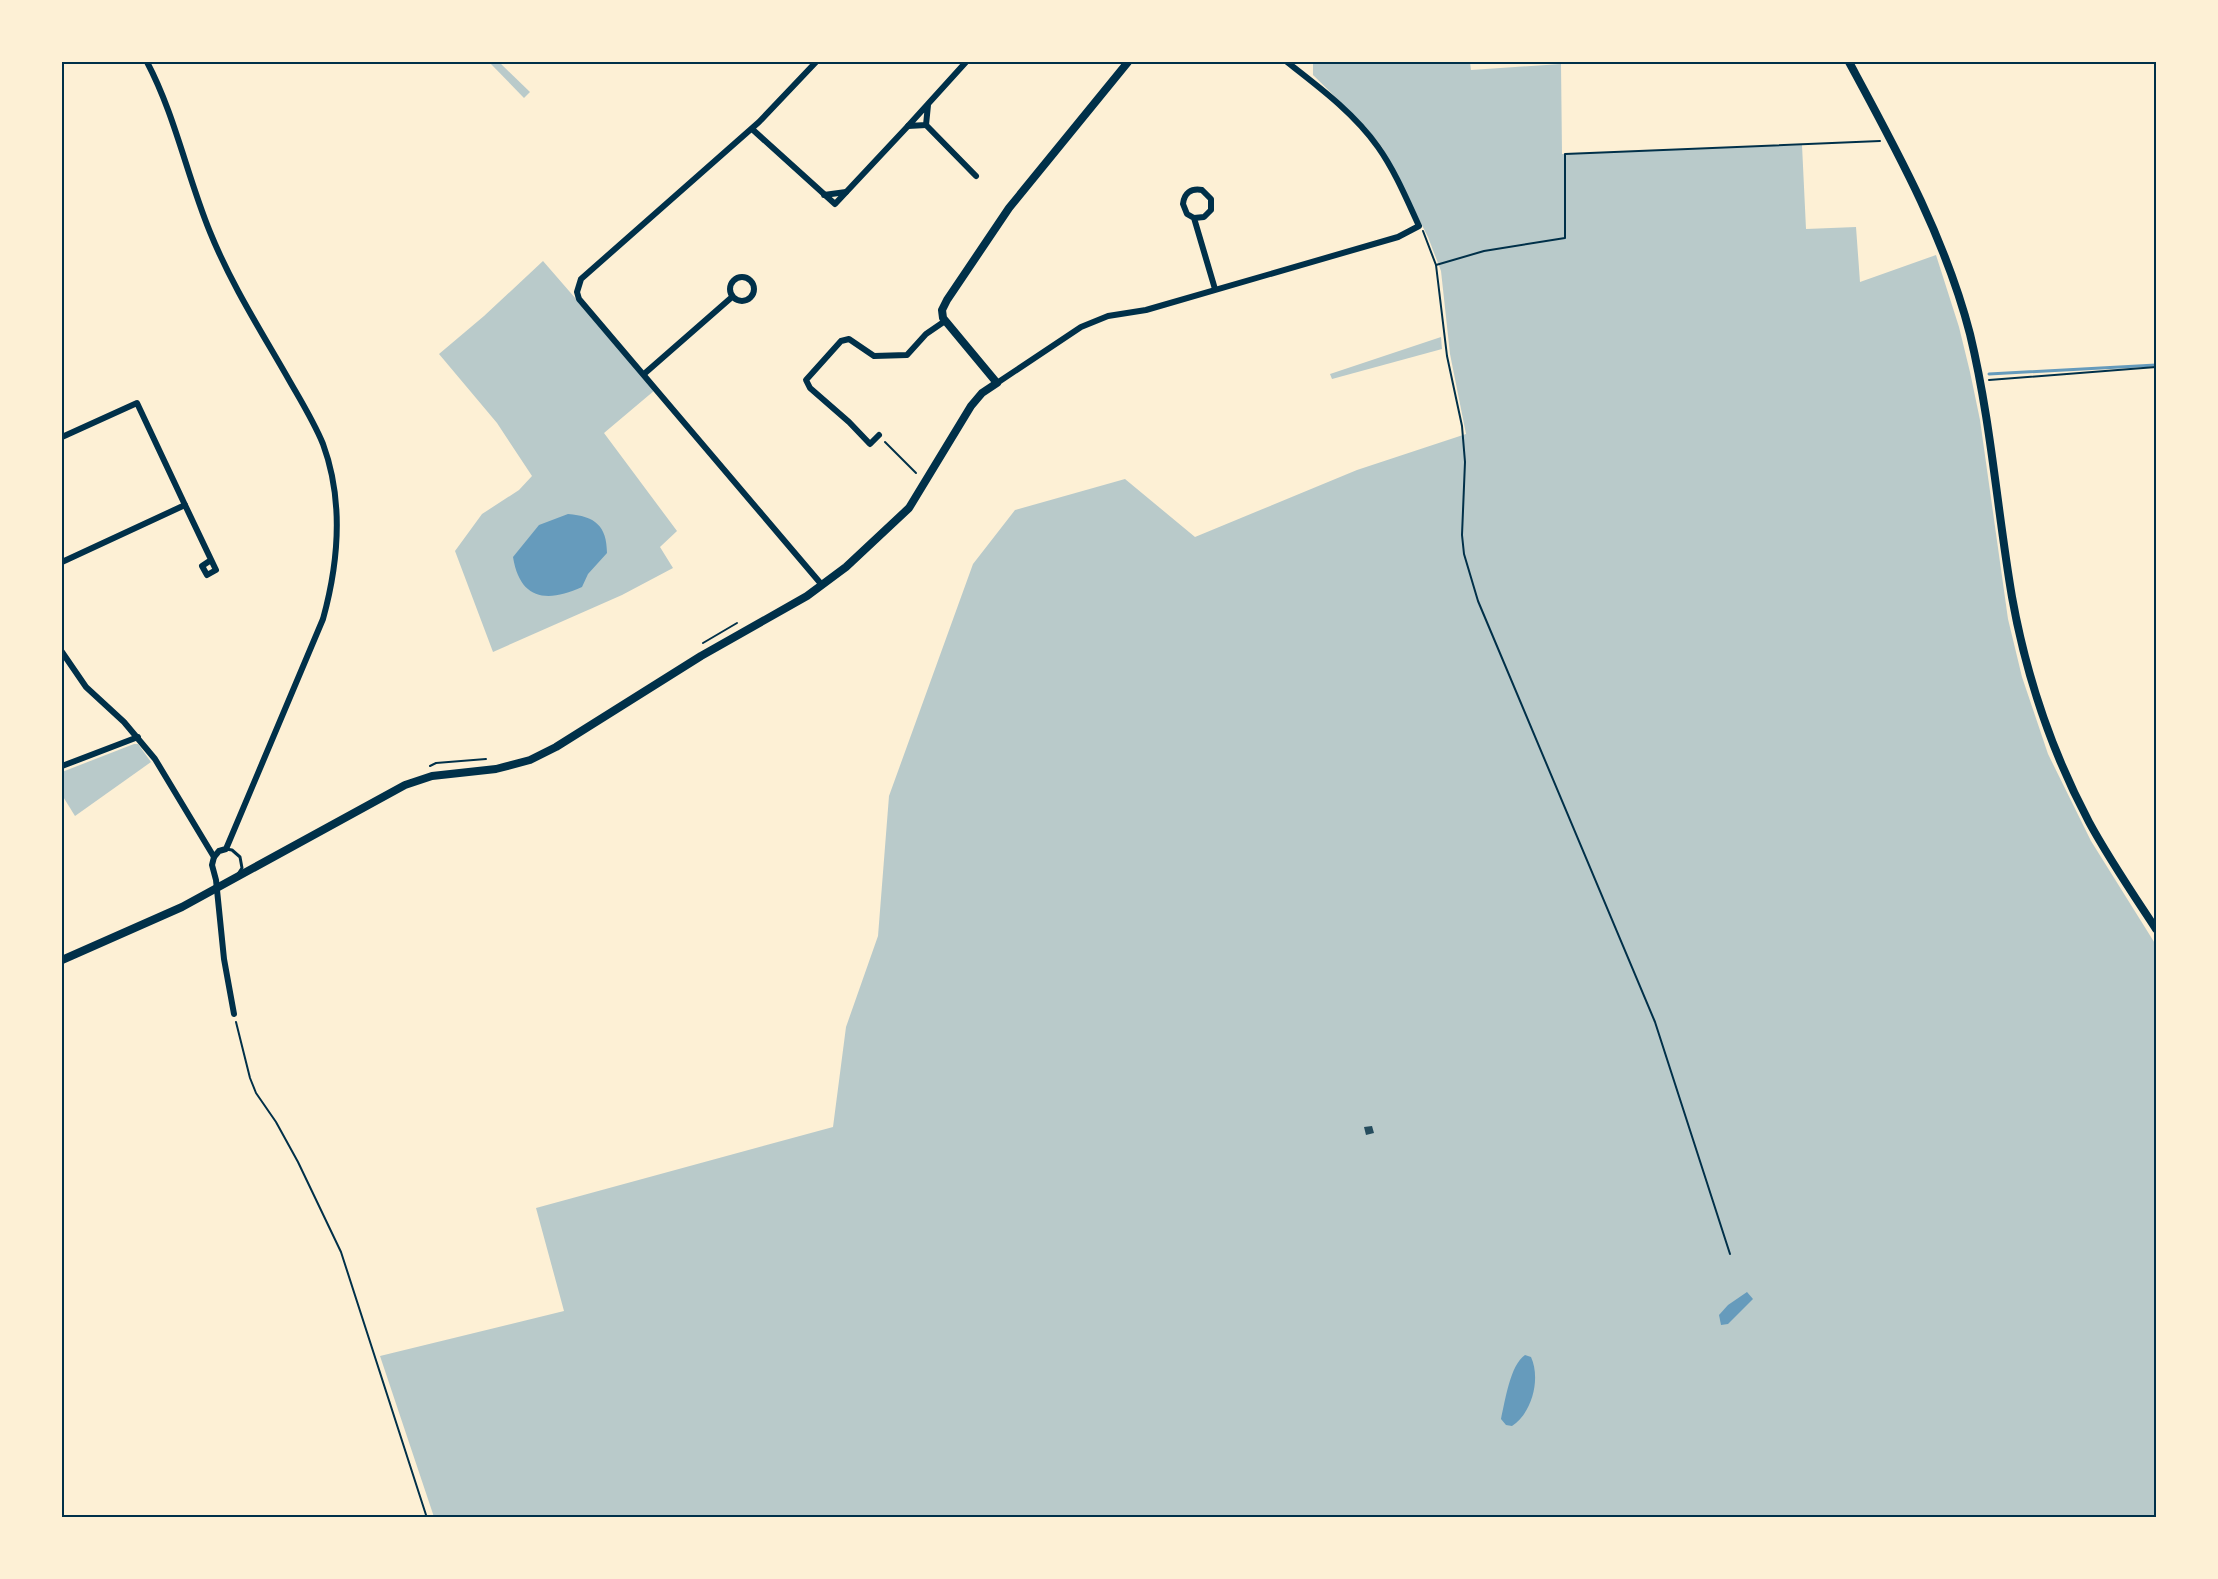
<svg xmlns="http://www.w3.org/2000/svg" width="2218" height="1579" font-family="Roboto,sans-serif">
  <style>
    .green { fill: #b9caca }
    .water { fill: #669bbc }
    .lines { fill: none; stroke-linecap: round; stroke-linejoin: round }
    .stream { stroke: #669bbc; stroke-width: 3 }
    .building { fill: #264d5e }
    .path { stroke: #003049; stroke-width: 2 }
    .service { stroke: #003049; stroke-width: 3 }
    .minor { stroke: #003049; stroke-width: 6 }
    .tertiary { stroke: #003049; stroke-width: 8 }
    .neatline { fill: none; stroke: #003049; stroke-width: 2 }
  </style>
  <rect width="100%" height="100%" fill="#fdf0d5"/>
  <!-- green -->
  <g class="green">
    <path d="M489,62H499L530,92L524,98Z"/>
    <path d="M1313,62H1470L1471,70L1561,64L1562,154L1802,145L1806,229L1856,227L1860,282L1936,255L1959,327L1970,372L1980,420L2008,619L2022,677L2048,754L2091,841L2156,945V1517H434L380,1356L564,1311L536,1208L833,1127L846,1027L878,936L889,796L973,564L1015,510L1125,479L1195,537L1357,470L1466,434L1450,354L1441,271L1428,237L1382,147L1365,126L1313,75Z"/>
    <path d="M543,261L655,390L604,433L677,531L660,547L673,568L622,595L493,652L455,551L482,514L519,490L532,476L497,423L439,354L484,316Z"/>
    <path d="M1441,337L1442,349L1332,379L1330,374Z"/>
    <path d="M134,744H138L151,762L75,816L62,795V772Z"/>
  </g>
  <!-- water -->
  <g class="water">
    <path d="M568,514C595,516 607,526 607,553L588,574L582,587C547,603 520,600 513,557L539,525Z"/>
    <path d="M1747,1292L1753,1299L1728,1324L1721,1325L1719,1315L1728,1305Z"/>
    <path d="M1525,1355L1531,1357C1541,1379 1532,1413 1512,1426L1506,1425L1501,1419C1505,1402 1510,1365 1525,1355Z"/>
  </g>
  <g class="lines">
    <!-- stream -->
    <path class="stream" d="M1989,374L2156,365"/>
  </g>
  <!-- building -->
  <path class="building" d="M1372,1126L1374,1133L1366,1135L1364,1127Z"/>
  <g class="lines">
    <!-- path -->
    <g class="path">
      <path d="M1423,231L1436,265L1447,356L1462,426L1465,462L1462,535L1464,554L1478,601L1655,1022L1730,1254"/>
      <path d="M1436,265L1484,251L1565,238V154L1880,141"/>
      <path d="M1989,380L2156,367"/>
      <path d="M885,442L916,473"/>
      <path d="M703,643L737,623"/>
      <path d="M430,766L436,763L486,759"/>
      <path d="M236,1022L250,1078L256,1093L276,1122L298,1162L341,1252L427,1518"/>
    </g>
    <!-- service -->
    <path class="service" d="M226,849L232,850L240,857L242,868L238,874"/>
    <!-- minor -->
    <g class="minor">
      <path d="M147,62C175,115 187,176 210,232C231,284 261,331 289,380C301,401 314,422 323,444C344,501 339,561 323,619L226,849L219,851L214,857"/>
      <path d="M816,62L759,122L581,279L577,292L579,299L822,585"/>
      <path d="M928,105L926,125L908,126L966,62"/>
      <path d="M926,125L976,176"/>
      <path d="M752,129L835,204L908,126"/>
      <path d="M824,195L846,192"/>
      <path d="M1194,218L1204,217L1211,210V199L1202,190C1191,188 1184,193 1183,204L1187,214L1194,218L1215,289"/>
      <circle cx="742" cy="289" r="12"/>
      <path d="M644,374L732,297"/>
      <path d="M997,383L1081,327L1108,316L1146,310L1398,237L1419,226C1407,200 1395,171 1378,147C1354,113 1319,87 1287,62"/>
      <path d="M879,435L870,444L849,422L810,388L806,380L841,341L849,339L874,356L907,355L926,334L945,321"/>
      <path d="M62,437L137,403L185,505L62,562"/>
      <path d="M185,505L216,570L207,575L202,566L211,560"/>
      <path d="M62,652L86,687L124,722L155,759L214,857L212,865L216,880L224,959L234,1014"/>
      <path d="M62,766L138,737"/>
    </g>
    <!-- tertiary -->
    <g class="tertiary">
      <path d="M1849,62C1896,149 1945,237 1970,334C1991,421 1997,509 2012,597C2026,675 2052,752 2089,822C2109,859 2133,894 2156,929"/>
      <path d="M62,960L182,907L405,785L432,776L496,769L530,760L556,747L701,656L807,596L846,567L909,508L971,406L982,393L997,383L943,318L942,310L947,300L1009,208L1128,62"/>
    </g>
  </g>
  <!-- border -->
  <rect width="2218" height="1579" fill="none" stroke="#fdf0d5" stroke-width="126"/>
  <rect x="63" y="63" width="2092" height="1453" class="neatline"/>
</svg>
